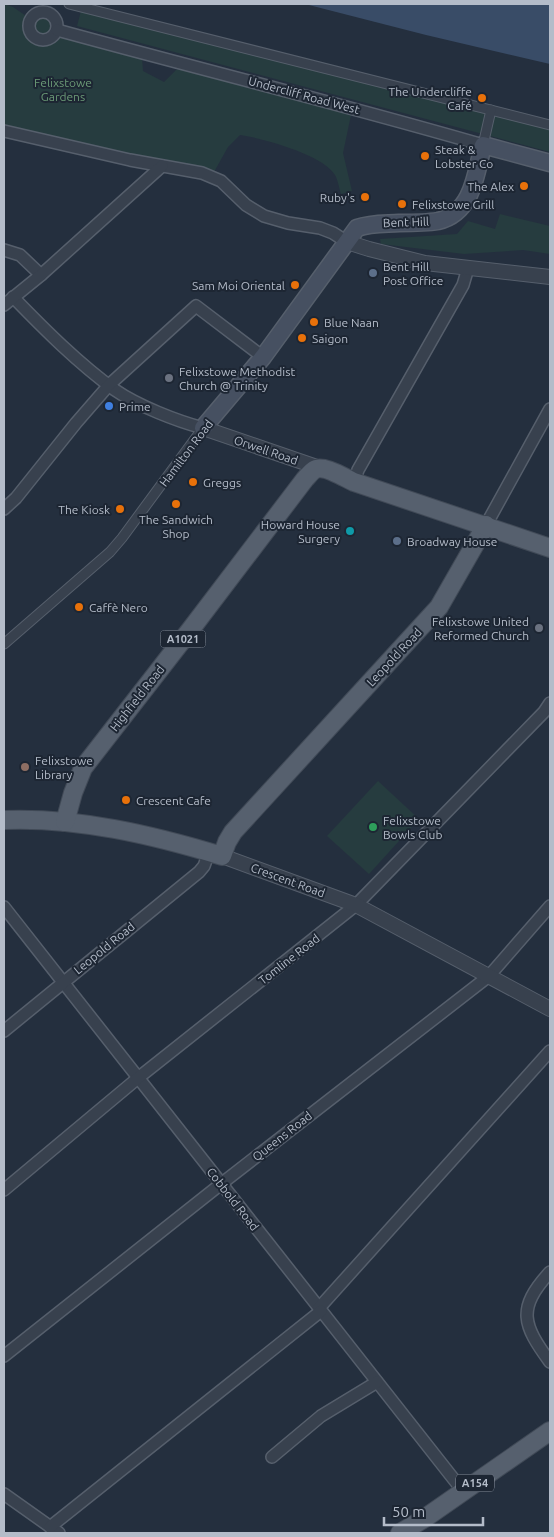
<svg xmlns="http://www.w3.org/2000/svg" width="554" height="1537" font-family="Ubuntu,sans-serif">
  <style>
    .green { fill: #263c3f }
    .water { fill: #394c67 }
    .lines { fill: none; stroke-linecap: round; stroke-linejoin: round }
    .pedestrian-casing { stroke: #565f6c; stroke-width: 11 }
    .minor-casing { stroke: #565f6c; stroke-width: 14 }
    .tertiary-casing { stroke: #565f6c; stroke-width: 16 }
    .secondary-casing { stroke: #565f6c; stroke-width: 19 }
    .primary-casing { stroke: #414a57; stroke-width: 20 }
    .pedestrian { stroke: #38414e; stroke-width: 9 }
    .minor { stroke: #38414e; stroke-width: 11 }
    .tertiary { stroke: #38414e; stroke-width: 14 }
    .secondary { stroke: #465061; stroke-width: 16 }
    .primary { stroke: #56606e; stroke-width: 18 }
    .food-dot { fill: #e8710a; stroke: #1d2633; stroke-width: 2 }
    .service-dot { fill: #5c6f8a; stroke: #1d2633; stroke-width: 2 }
    .worship-dot { fill: #6b7280; stroke: #1d2633; stroke-width: 2 }
    .shop-dot { fill: #3f7fe0; stroke: #1d2633; stroke-width: 2 }
    .culture-dot { fill: #0f9aa8; stroke: #1d2633; stroke-width: 2 }
    .education-dot { fill: #8d6e63; stroke: #1d2633; stroke-width: 2 }
    .leisure-dot { fill: #2e9e5b; stroke: #1d2633; stroke-width: 2 }
    .labels { text-anchor: middle; dominant-baseline: central; stroke-width: 4; stroke-linejoin: round; paint-order: stroke }
    .shield { fill: #1d2633; stroke: #878f9c; stroke-width: 1 }
    .shield-label { font-size: 11px; font-weight: bold; fill: #b4bcc9 }
    .park-label { font-size: 12px; fill: #6b9a76; stroke: #1d2633 }
    .poi-label { font-size: 12px; fill: #b4bcc9; stroke: #1d2633; text-anchor: start }
    .street-label { font-size: 12px; fill: #b4bcc9; stroke: #1d2633 }
  </style>
  <rect width="100%" height="100%" fill="#242f3e"/>
  <!-- green -->
  <g class="green">
    <path d="M4,4L13,7L29,18C23,31 34,40 46,40L56,35L142,58L143,71L164,82L176,70L184,67L351,115L343,153L352,191L341,194C339,188 338,180 335,175C324,155 262,138 240,135L228,147L214,172L133,157L4,127Z"/>
    <path d="M81,11L550,128V152L77,26Z"/>
    <circle cx="43" cy="26" r="12"/>
    <path d="M500,214L550,226V254L523,250L464,254L381,244L380,239L457,234L468,221L495,229Z"/>
    <path d="M378,781L419,819L369,874L327,836Z"/>
  </g>
  <!-- water -->
  <path class="water" d="M305,4H550V64L426,35Z"/>
  <g class="lines">
    <!-- pedestrian casing -->
    <g class="pedestrian-casing">
      <g id="pedestrian">
        <path d="M69,4L550,125"/>
        <path d="M483,145L491,110"/>
        <path d="M4,644L110,552L122,538L203,428"/>
      </g>
    </g>
    <!-- minor casing -->
    <g class="minor-casing">
      <g id="minor">
        <circle cx="43" cy="26" r="14"/>
        <path d="M57,30C199,69 342,104 483,145"/>
        <path d="M4,131L130,160L202,173L221,181L246,205L264,216L288,223L320,228L333,233L347,242"/>
        <path d="M4,250L20,255L41,275"/>
        <path d="M13,297C45,330 78,363 115,390C138,406 177,421 203,428"/>
        <path d="M4,305L41,275L162,166"/>
        <path d="M354,482L358,470L463,285L468,268"/>
        <path d="M4,509L16,498L76,423L109,385L196,306L263,357"/>
        <path d="M486,525L550,409"/>
        <path d="M4,907L463,1491"/>
        <path d="M4,1031L199,872L204,866L209,852"/>
        <path d="M4,1190L138,1078L356,905L544,712L550,703"/>
        <path d="M550,1272C516,1309 523,1325 550,1362"/>
        <path d="M319,1308L550,1051"/>
        <path d="M4,1356L221,1184L489,976L550,906"/>
        <path d="M272,1457L321,1416L377,1382"/>
        <path d="M4,1494L59,1533"/>
        <path d="M50,1527L321,1311"/>
      </g>
    </g>
    <!-- tertiary casing -->
    <g class="tertiary-casing">
      <g id="tertiary">
        <path d="M347,242L369,249L425,263L550,277"/>
        <path d="M203,428L320,468"/>
        <path d="M222,856L356,905L550,1009"/>
      </g>
    </g>
    <!-- secondary casing -->
    <g class="secondary-casing">
      <path id="secondary" d="M203,428L263,357L357,228C371,223 385,224 399,223C412,223 426,223 438,221C473,213 476,173 483,145L550,163"/>
    </g>
    <!-- primary casing -->
    <g class="primary-casing">
      <g id="primary">
        <path d="M4,820C77,817 153,835 222,856L227,842L233,832L439,607L486,525"/>
        <path d="M65,822L73,793L83,768L191,629L305,479C308,476 311,472 314,470C323,464 345,478 354,482L550,548"/>
        <path d="M400,1533L425,1518L550,1431"/>
      </g>
    </g>
    <!-- pedestrian -->
    <use href="#pedestrian" class="pedestrian"/>
    <!-- minor -->
    <use href="#minor" class="minor"/>
    <!-- tertiary -->
    <use href="#tertiary" class="tertiary"/>
    <!-- secondary -->
    <use href="#secondary" class="secondary"/>
    <!-- primary -->
    <use href="#primary" class="primary"/>
  </g>
  <!-- markers -->
  <g class="food-dot">
    <circle cx="482" cy="98" r="5"/>
    <circle cx="425" cy="156" r="5"/>
    <circle cx="524" cy="186" r="5"/>
    <circle cx="365" cy="197" r="5"/>
    <circle cx="402" cy="204" r="5"/>
    <circle cx="295" cy="285" r="5"/>
    <circle cx="314" cy="322" r="5"/>
    <circle cx="302" cy="338" r="5"/>
    <circle cx="193" cy="482" r="5"/>
    <circle cx="176" cy="504" r="5"/>
    <circle cx="120" cy="509" r="5"/>
    <circle cx="79" cy="607" r="5"/>
    <circle cx="126" cy="800" r="5"/>
  </g>
  <g class="service-dot">
    <circle cx="373" cy="273" r="5"/>
    <circle cx="397" cy="541" r="5"/>
  </g>
  <g class="worship-dot">
    <circle cx="169" cy="378" r="5"/>
    <circle cx="539" cy="628" r="5"/>
  </g>
  <circle class="shop-dot" cx="109" cy="406" r="5"/>
  <circle class="culture-dot" cx="350" cy="531" r="5"/>
  <circle class="education-dot" cx="25" cy="767" r="5"/>
  <circle class="leisure-dot" cx="373" cy="827" r="5"/>
  <g class="labels">
    <!-- shield labels -->
    <g class="shield">
      <rect x="160.5" y="630.5" width="45" height="17" rx="4"/>
      <rect x="456" y="1474.5" width="38" height="17" rx="4"/>
    </g>
    <g class="shield-label">
      <text x="183" y="639">A1021</text>
      <text x="475" y="1483">A154</text>
    </g>
    <!-- park labels -->
    <g class="park-label">
      <text x="63" y="82">Felixstowe<tspan x="63" dy="14">Gardens</tspan></text>
    </g>
    <!-- poi labels -->
    <g class="poi-label">
      <text x="472" y="91" text-anchor="end">The Undercliffe<tspan x="472" dy="14">Café</tspan></text>
      <text x="435" y="149">Steak &amp;<tspan x="435" dy="14">Lobster Co</tspan></text>
      <text x="514" y="186" text-anchor="end">The Alex</text>
      <text x="355" y="197" text-anchor="end">Ruby's</text>
      <text x="412" y="204">Felixstowe Grill</text>
      <text x="383" y="266">Bent Hill<tspan x="383" dy="14">Post Office</tspan></text>
      <text x="285" y="285" text-anchor="end">Sam Moi Oriental</text>
      <text x="324" y="322">Blue Naan</text>
      <text x="312" y="338">Saigon</text>
      <text x="179" y="371">Felixstowe Methodist<tspan x="179" dy="14">Church @ Trinity</tspan></text>
      <text x="119" y="406">Prime</text>
      <text x="203" y="482">Greggs</text>
      <text x="110" y="509" text-anchor="end">The Kiosk</text>
      <text x="176" y="519" text-anchor="middle">The Sandwich<tspan x="176" dy="14">Shop</tspan></text>
      <text x="340" y="524" text-anchor="end">Howard House<tspan x="340" dy="14">Surgery</tspan></text>
      <text x="407" y="541">Broadway House</text>
      <text x="89" y="607">Caffè Nero</text>
      <text x="529" y="621" text-anchor="end">Felixstowe United<tspan x="529" dy="14">Reformed Church</tspan></text>
      <text x="35" y="760">Felixstowe<tspan x="35" dy="14">Library</tspan></text>
      <text x="136" y="800">Crescent Cafe</text>
      <text x="383" y="820">Felixstowe<tspan x="383" dy="14">Bowls Club</tspan></text>
    </g>
    <!-- street labels -->
    <g class="street-label">
      <text transform="translate(304 95) rotate(15)">Undercliff Road West</text>
      <text transform="translate(406 222) rotate(-2)">Bent Hill</text>
      <text transform="translate(266 450) rotate(19)">Orwell Road</text>
      <text transform="translate(186 453) rotate(-53)">Hamilton Road</text>
      <text transform="translate(394 657) rotate(-47)">Leopold Road</text>
      <text transform="translate(137 698) rotate(-52)">Highfield Road</text>
      <text transform="translate(288 880) rotate(20)">Crescent Road</text>
      <text transform="translate(104 948) rotate(-39)">Leopold Road</text>
      <text transform="translate(289 959) rotate(-38)">Tomline Road</text>
      <text transform="translate(282 1136) rotate(-38)">Queens Road</text>
      <text transform="translate(233 1199) rotate(52)">Cobbold Road</text>
    </g>
  </g>
  <!-- border -->
  <rect width="554" height="1537" fill="none" stroke="#b4bcc9" stroke-width="10"/>
  <!-- scale -->
  <path d="M384 1517v8h99v-8" fill="none" stroke="#b4bcc9" stroke-width="2.5"/>
  <text x="392" y="1517" font-size="15" fill="#b4bcc9" stroke="#1d2633" stroke-width="4" paint-order="stroke">50 m</text>
</svg>
